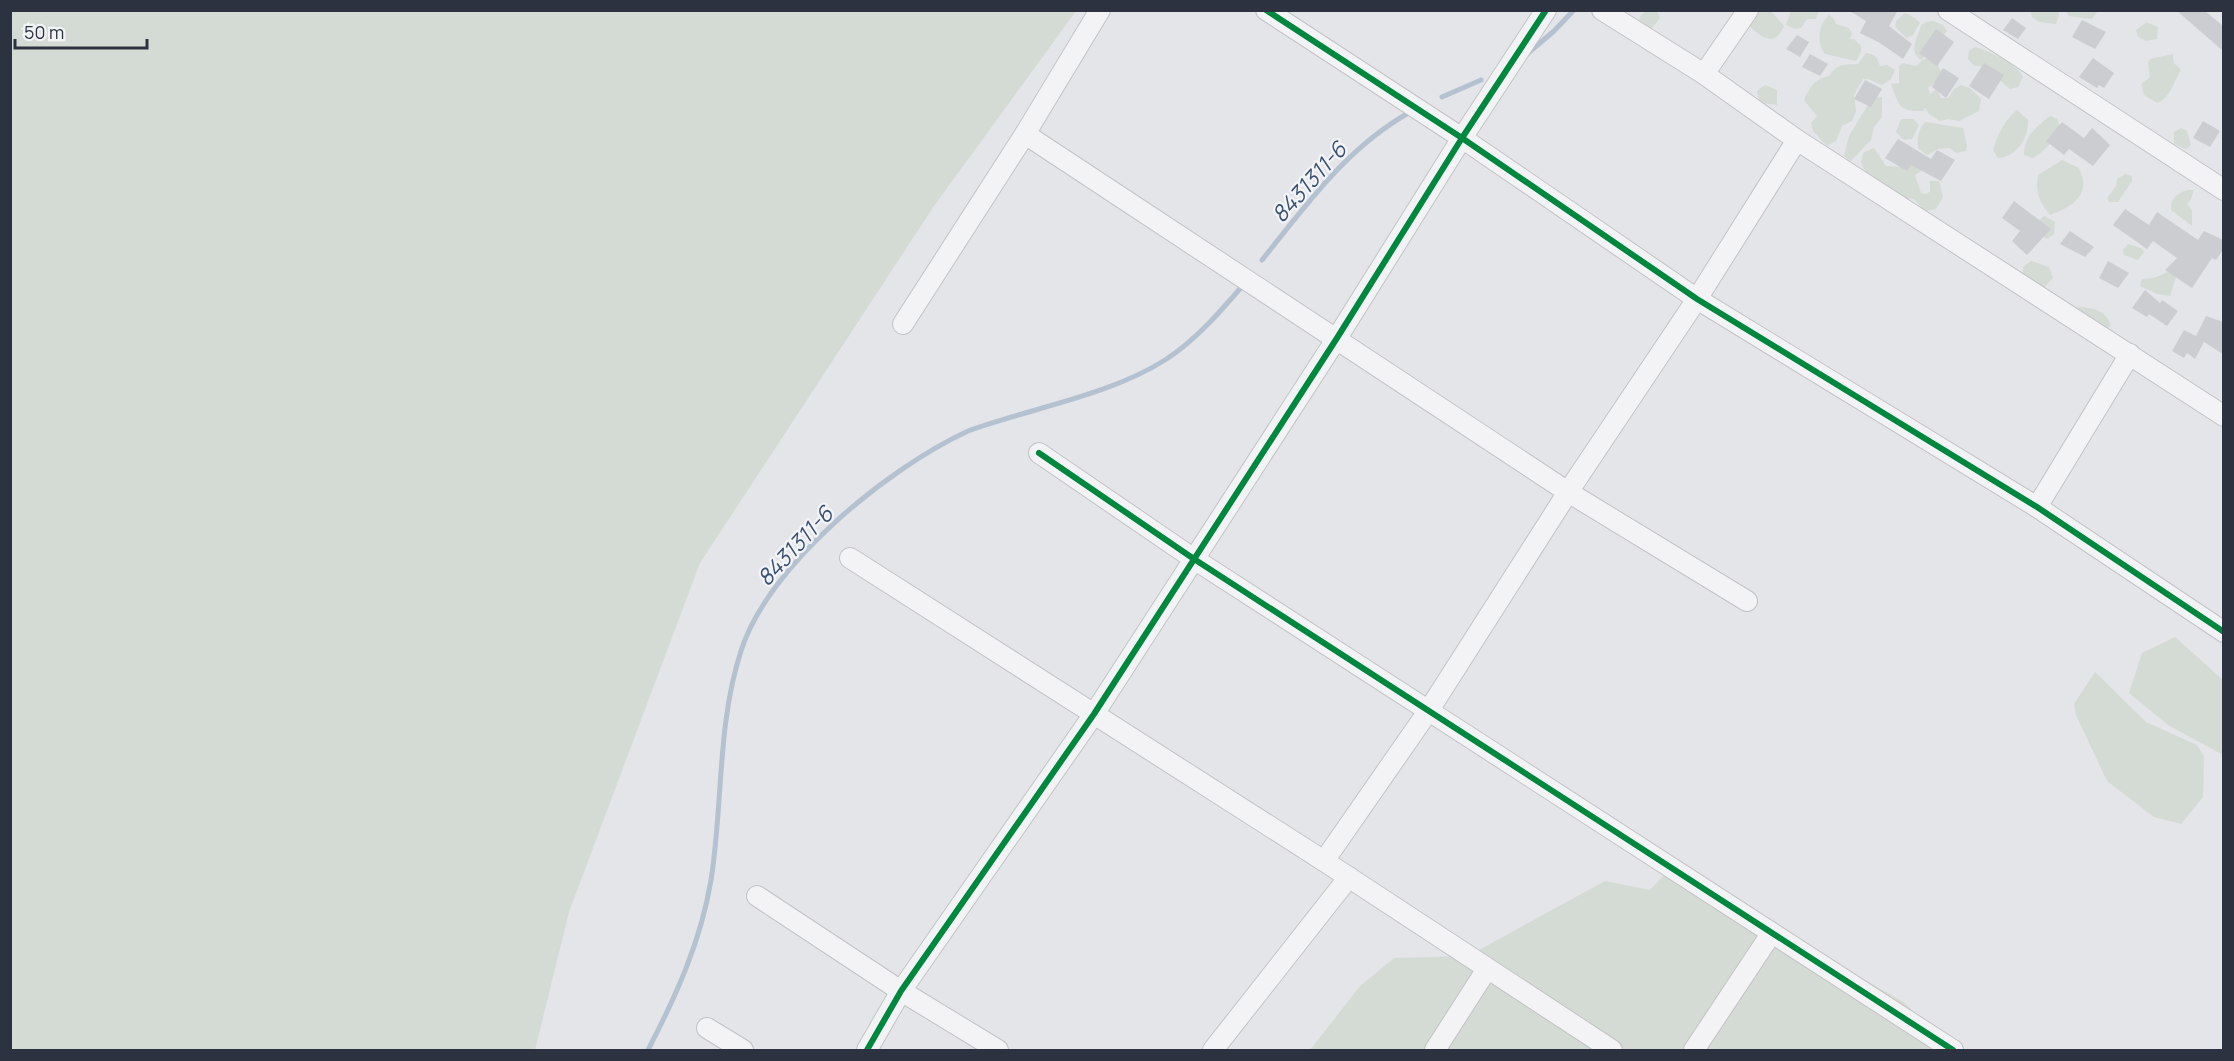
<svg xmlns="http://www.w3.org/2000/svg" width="2234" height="1061" font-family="Manrope,sans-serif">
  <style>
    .green { fill: #d4dbd4 }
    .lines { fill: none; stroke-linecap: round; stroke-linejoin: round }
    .stream { stroke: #b4c1d0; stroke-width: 5 }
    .building { fill: #cccdd0 }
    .minor-casing { stroke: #c2c3c6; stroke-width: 22 }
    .minor { stroke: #f3f3f5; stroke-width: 20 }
    .cycleway-casing { stroke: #f2f4f7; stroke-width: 10 }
    .cycleway { stroke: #00873e; stroke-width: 6 }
    .labels { text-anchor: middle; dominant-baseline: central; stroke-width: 4.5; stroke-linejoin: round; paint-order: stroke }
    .water-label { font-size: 22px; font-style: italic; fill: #395070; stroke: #f2f4f7 }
  </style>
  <rect width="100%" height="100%" fill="#e3e5e8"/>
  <!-- green -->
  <g class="green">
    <path d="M10,11H1076L934,206L700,563L569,912L535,1050H11Z"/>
    <path d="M1646,11H1657L1660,18L1651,29L1639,24L1640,16Z"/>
    <path d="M1742,11H1771L1784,26C1773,54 1751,29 1740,15Z"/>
    <path d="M1791,11V10L1819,11L1816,19H1807L1801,28L1795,29L1786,25Z"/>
    <path d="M2031,11H2058L2059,15L2056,24L2039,22L2032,17Z"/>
    <path d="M2066,11H2098L2092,19L2069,16Z"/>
    <path d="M1905,13L1915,18L1920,23L1913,35L1907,38L1895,27L1896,21Z"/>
    <path d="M1829,15L1834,19L1836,24L1849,28L1852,34L1849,39H1854L1861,46V52L1856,61L1825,54C1816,42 1818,25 1829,15Z"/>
    <path d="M1933,21L1943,25L1947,31L1921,60C1907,50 1919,37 1921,25L1926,22Z"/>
    <path d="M2147,22L2158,27L2157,39L2146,41L2138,37L2136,30Z"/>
    <path d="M1975,47C1987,50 2019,65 2023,77L2018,87L2010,89C1998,80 1991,64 1974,66L1968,59L1969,51Z"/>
    <path d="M1866,53C1875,54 1877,57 1880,66L1887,65L1895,70L1891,79L1882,85L1868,79H1863L1854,95L1856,111L1852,121L1842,126L1836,141L1827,146L1813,131L1811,123L1817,116L1804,100C1810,87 1814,79 1829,76C1838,63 1843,65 1858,64Z"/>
    <path d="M2173,54L2174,63L2181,70C2174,81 2170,99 2157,103L2144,95L2141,84L2150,77L2148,63L2150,59Z"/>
    <path d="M1930,57L1936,61L1942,74L1938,81L1928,88L1930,94L1937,89L1941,98H1948L1954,89L1961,85L1970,88L1981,99L1979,111L1959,121L1948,119L1940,121L1929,114L1925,108L1923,111C1898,112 1899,105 1891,84L1899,83V66L1903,63L1916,66L1922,60Z"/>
    <path d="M1765,85L1777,90V105L1760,103L1757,91Z"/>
    <path d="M1882,97V117L1874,127L1871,140L1851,161L1844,156L1849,136L1872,98Z"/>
    <path d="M2017,110L2028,120C2029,137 2017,157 1998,158L1993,150C1997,135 2005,120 2017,110Z"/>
    <path d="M2050,116L2057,119L2061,130C2053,141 2045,151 2033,158L2024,155C2024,136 2036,127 2050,116Z"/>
    <path d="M1901,119H1913L1919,125L1912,139L1904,140L1896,132Z"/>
    <path d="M1925,122L1963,128L1967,144L1966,151L1956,153L1950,148L1938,149L1927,155L1918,148C1917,138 1919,128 1925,122Z"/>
    <path d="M2181,128L2187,131L2191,145L2186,149L2174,144V132Z"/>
    <path d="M1874,148L1886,166L1904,167L1912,160L1922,170L1915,175L1921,193L1927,194L1930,191V181H1939L1943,197L1936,209L1925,211L1914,199L1898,198L1867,174L1861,163L1863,153Z"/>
    <path d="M2062,160L2079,168C2092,195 2073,206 2050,215C2039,201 2035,193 2038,175Z"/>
    <path d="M2125,174L2132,176V181L2118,202H2109L2107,198L2116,186L2117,179Z"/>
    <path d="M2187,190H2194L2191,199L2187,204L2192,210V226L2171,210C2171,198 2176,194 2187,190Z"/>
    <path d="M2044,216L2055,222L2054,234L2047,239L2040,235L2037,222Z"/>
    <path d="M2128,244L2141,248L2144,252L2138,260L2124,255L2123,250Z"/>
    <path d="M2031,261L2049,267L2053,278L2040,292L2023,277V267Z"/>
    <path d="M2172,270L2177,274L2170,296L2157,294L2140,286L2142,279L2154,278Z"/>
    <path d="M2079,307C2094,308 2106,310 2111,326L2105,329L2073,311Z"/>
    <path d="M2175,637L2223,680V755L2168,725L2129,693L2142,653Z"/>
    <path d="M2095,672L2146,722L2197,745L2204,757L2203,797L2181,824L2154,817L2107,781L2076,715L2074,704Z"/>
    <path d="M1671,868L1905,1003L1949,1050H1310L1360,986L1394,958L1468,956L1605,881L1650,890Z"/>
  </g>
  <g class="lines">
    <!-- stream -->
    <g class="stream">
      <path d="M1527,54L1554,31L1574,10"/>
      <path d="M1442,97L1481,80"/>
      <path d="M1262,260C1307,204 1348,146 1412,111"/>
      <path d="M648,1050C676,996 701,941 711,880C723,805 717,724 741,651C768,565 888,468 968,431C1031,408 1108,396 1165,360C1196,340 1220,312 1244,284"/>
    </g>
  </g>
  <!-- building -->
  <g class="building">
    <path d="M1848,10H1898L1889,26L1912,44L1903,59L1880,43L1860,33L1866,21Z"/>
    <path d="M2176,10H2204L2223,26V51Z"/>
    <path d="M2012,18L2026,28L2018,39L2003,30Z"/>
    <path d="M2082,20L2106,32L2095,49L2072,37Z"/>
    <path d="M1936,29L1954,42L1937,66L1919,53Z"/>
    <path d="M1797,35L1809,42L1800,57L1786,49Z"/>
    <path d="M1810,54L1828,64L1820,76L1802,67Z"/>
    <path d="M2093,58L2114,73L2104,88L2099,85L2097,88L2079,77Z"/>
    <path d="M1984,63L2004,75L1989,99L1969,86Z"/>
    <path d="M1943,68L1959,78L1946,98L1932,87Z"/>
    <path d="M1865,80L1882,89L1871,107L1854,99Z"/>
    <path d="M2203,121L2220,131L2210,147L2193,138Z"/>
    <path d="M2062,122L2084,138L2092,128L2110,145L2093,166L2069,149L2064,155L2046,141Z"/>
    <path d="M1898,139L1931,159L1937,150L1955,160L1941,181L1911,165L1907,171L1885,158Z"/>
    <path d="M2014,201L2051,229L2027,255L2012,241L2020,231L2002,218Z"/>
    <path d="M2125,209L2149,225L2157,212L2198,240L2204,231L2223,240V250L2216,260L2212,258L2192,288L2165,270L2177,258L2153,241L2147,249L2113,225Z"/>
    <path d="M2070,231L2094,247L2085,257L2060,244Z"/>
    <path d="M2108,261L2129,273L2118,288L2099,278Z"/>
    <path d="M2145,290L2160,303L2162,300L2178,311L2167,326L2149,314L2147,317L2132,308Z"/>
    <path d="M2206,316L2223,322V354L2204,342L2195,359L2187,353L2184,358L2172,351L2184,330L2196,336Z"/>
  </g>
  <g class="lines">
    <!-- minor casing -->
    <g class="minor-casing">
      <g id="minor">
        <path d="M1266,10L1462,138L1697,299L2037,507L2224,632"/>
        <path d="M1602,10L1704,74"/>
        <path d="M1748,10L1704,74L1797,140L2224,416"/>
        <path d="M1948,10L2224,190"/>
        <path d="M1025,134L1568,492L1747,601"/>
        <path d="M903,324L1025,134L1100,10"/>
        <path d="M1039,453L1194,559L1953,1050"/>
        <path d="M2037,507L2130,354"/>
        <path d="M850,558L1324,861L1612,1050"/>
        <path d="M1324,861L1429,710L1568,492L1697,299L1797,140"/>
        <path d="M757,896L901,991L998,1050"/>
        <path d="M707,1028L743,1050"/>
        <path d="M867,1050L901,991L1094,714L1337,338L1462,138L1546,10"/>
        <path d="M1213,1050L1349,877"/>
        <path d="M1435,1050L1487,969"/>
        <path d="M1694,1050L1771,934"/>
      </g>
    </g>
    <!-- minor -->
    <use href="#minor" class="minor"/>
    <!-- cycleway casing -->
    <g class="cycleway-casing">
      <g id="cycleway">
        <path d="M1266,10L1462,138L1697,299L2037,507L2224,632"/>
        <path d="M1039,453L1194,559L1953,1050"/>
        <path d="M867,1050L901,991L1094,714L1337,338L1462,138L1546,10"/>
      </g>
    </g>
    <!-- cycleway -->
    <use href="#cycleway" class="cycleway"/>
  </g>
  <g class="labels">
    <!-- water labels -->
    <g class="water-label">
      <text transform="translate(1309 182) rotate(-48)">8431311-6</text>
      <text transform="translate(795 546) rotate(-47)">8431311-6</text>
    </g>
  </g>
  <!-- border -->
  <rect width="2234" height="1061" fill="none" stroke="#2c3240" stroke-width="24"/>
  <!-- scale -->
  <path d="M15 39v9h132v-9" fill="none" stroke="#2c3240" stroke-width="3"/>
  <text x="24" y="39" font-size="18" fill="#2c3240" stroke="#f2f4f7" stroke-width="4.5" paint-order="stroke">50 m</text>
</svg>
